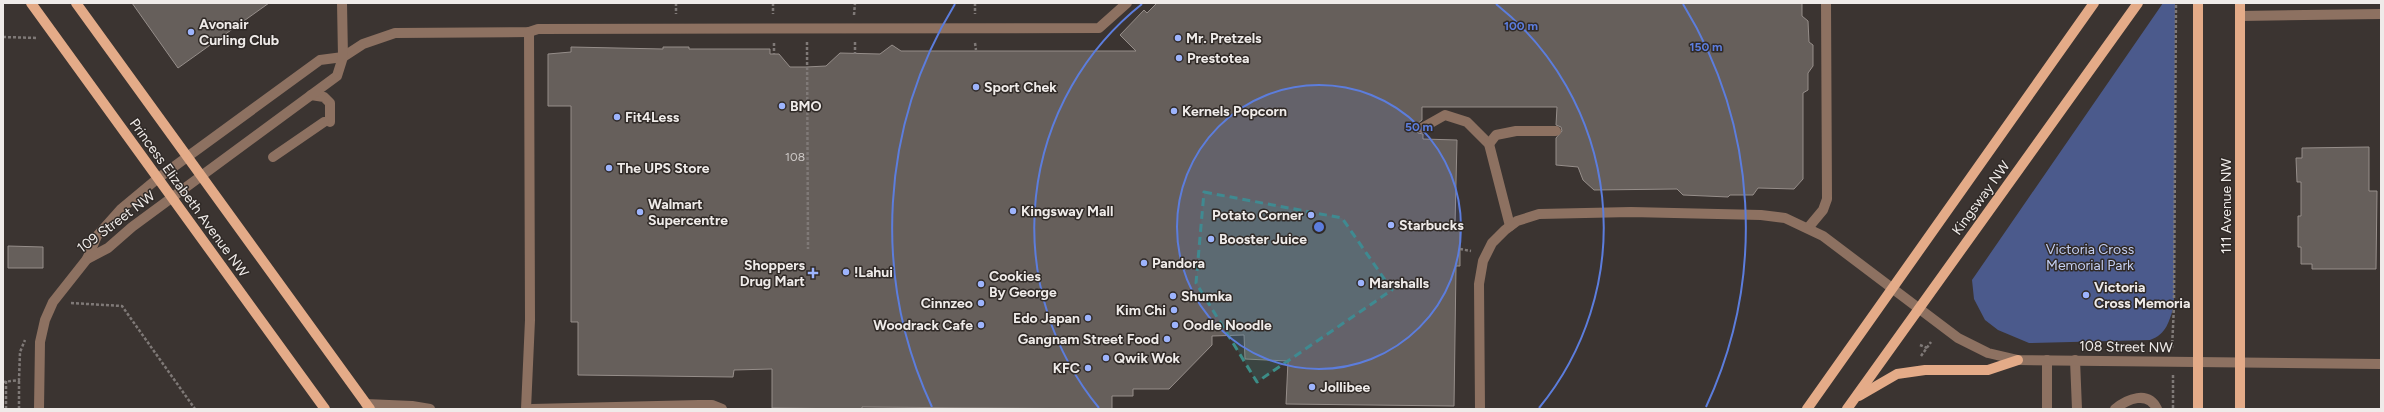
<svg xmlns="http://www.w3.org/2000/svg" width="2384" height="412" font-family="Figtree,sans-serif">
  <style>
    .green { fill: #4b5a8c }
    .building { fill: #665f5b; stroke: #968e8a }
    .lines { fill: none; stroke-linecap: round; stroke-linejoin: round }
    .path { stroke: #7f7977; stroke-width: 2.5; stroke-dasharray: 3 2; stroke-linecap: butt }
    .minor { stroke: #8d7161; stroke-width: 10 }
    .major { stroke: #e4ab88; stroke-width: 10 }
    .marked { fill: #3c8d87; fill-opacity: 0.2; stroke: #3c8d87; stroke-width: 3; stroke-dasharray: 8 5; stroke-linejoin: round }
    .ring { fill: none; stroke: #5c7ddd; stroke-width: 2 }
    .poi-dot { fill: #9db4fd; stroke: #302a27; stroke-width: 1.5 }
    .labels { text-anchor: middle; dominant-baseline: central; stroke-width: 3; stroke-linejoin: round; paint-order: stroke }
    .number-label { font-size: 12px; fill: #cdc8c6 }
    .poi-label { font-size: 14px; font-weight: bold; fill: #efebe9; stroke: #302a27; text-anchor: start }
    .street-label { font-size: 14px; fill: #efebe9; stroke: #302a27 }
    .park-label { font-size: 14px; fill: #c4cff3; stroke: #302a27 }
    .centre { fill: #5c7ddd; stroke: #302a27; stroke-width: 2 }
    .ring-label { font-size: 12px; text-anchor: middle; font-weight: bold; fill: #5c7ddd; stroke: #302a27; stroke-width: 3; stroke-linejoin: round; paint-order: stroke }
  </style>
  <rect width="100%" height="100%" fill="#3b3431"/>
  <!-- green -->
  <path class="green" d="M2163,3H2175L2174,306C2169,321 2167,334 2150,340L2029,343L1998,330L1985,320L1974,299L1972,280Z"/>
  <!-- building -->
  <g class="building">
    <path d="M132,3H269L178,68Z"/>
    <path d="M1157,3H1802V16L1808,21L1809,42L1813,45V66L1808,73V90L1803,93V179L1794,189L1758,188L1753,195H1730L1728,197L1683,195L1677,189L1594,190L1583,180L1578,167L1556,165V138L1562,131L1561,127L1556,125L1557,107H1422V120L1417,124L1416,128L1418,133L1423,134V139L1457,140L1455,225L1460,226V266H1456L1454,406L1286,404L1288,361L1245,359L1244,335L1212,336V345L1169,389H1133V396H1112V409L862,407V409L772,408V369L734,370L733,377L578,375V322H571V106H548V54L571,52V47L663,49V47H689V49H770V54H779L790,67H806L826,66L840,53L880,54L892,45L901,51H1136L1120,35L1144,10L1147,13Z"/>
    <path d="M2369,147V191H2377L2376,269H2312V264H2301V247H2298V216H2301V182H2297L2296,158H2302V148Z"/>
    <path d="M8,246L43,247V268H8Z"/>
  </g>
  <g class="lines">
    <!-- path -->
    <g class="path">
      <path d="M676,3V14"/>
      <path d="M773,3V14"/>
      <path d="M975,3V14"/>
      <path d="M854,15L855,3"/>
      <path d="M3,37L38,38"/>
      <path d="M807,42L808,249"/>
      <path d="M855,42V54"/>
      <path d="M774,43V54"/>
      <path d="M975,43L976,50"/>
      <path d="M1460,249L1471,251"/>
      <path d="M71,303L122,306L195,409"/>
      <path d="M1920,345L1927,348"/>
      <path d="M2172,348L2174,306L2176,3"/>
      <path d="M1921,356L1931,342"/>
      <path d="M2173,375V409"/>
      <path d="M3,382L19,380L20,352L25,340"/>
      <path d="M6,409V381"/>
      <path d="M19,409V380"/>
    </g>
    <!-- minor -->
    <g class="minor">
      <path d="M2240,16L2381,14"/>
      <path d="M311,95L324,97L330,103V122"/>
      <path d="M1422,128L1445,115L1467,122L1489,144L1510,226"/>
      <path d="M1489,144L1496,135L1516,131H1556"/>
      <path d="M273,157L324,122"/>
      <path d="M1808,228L1823,210L1827,199L1826,3"/>
      <path d="M87,259L97,236L121,209L157,179L320,60L343,57L363,44L395,33L529,32L538,29L1099,28L1127,3"/>
      <path d="M2047,360V409"/>
      <path d="M2075,360L2077,409"/>
      <path d="M366,404L412,406L430,409"/>
      <path d="M39,409L40,342L45,320L53,302L87,259L108,248L132,227L337,76L343,57L342,3"/>
      <path d="M526,409L530,320L529,32"/>
      <path d="M532,409L699,405H712L722,409"/>
      <path d="M1480,409L1479,284L1483,261L1492,243L1505,230L1517,221L1539,214L1631,212L1761,215L1785,218L1823,236L1958,338L1988,353L2018,360L2381,364"/>
      <path d="M2115,409C2127,399 2148,390 2157,409"/>
    </g>
    <!-- major -->
    <g class="major">
      <path d="M31,3L325,409"/>
      <path d="M76,3L370,409"/>
      <path d="M2198,3V409"/>
      <path d="M1859,396L1897,374L1925,370H1988L2018,360"/>
      <path d="M1807,409L2094,3"/>
      <path d="M1847,409L2138,3"/>
      <path d="M2240,409V3"/>
    </g>
  </g>
  <!-- marked area -->
  <path class="marked" d="M1204,192L1342,218L1392,290L1257,382L1196,283Z"/>
  <!-- distance rings -->
  <circle cx="1319" cy="227" r="142" fill="#5c7ddd" fill-opacity=".12"/>
  <g class="ring">
    <circle cx="1319" cy="227" r="142"/>
    <path d="M1099 408A285 285 0 0 1 1142 4M1496 4A285 285 0 0 1 1539 408"/>
    <path d="M932 407A427 427 0 0 1 955 4M1683 4A427 427 0 0 1 1706 407"/>
  </g>
  <!-- markers -->
  <g class="poi-dot">
    <circle cx="191" cy="32" r="4"/>
    <circle cx="1178" cy="38" r="4"/>
    <circle cx="1179" cy="58" r="4"/>
    <circle cx="976" cy="87" r="4"/>
    <circle cx="782" cy="106" r="4"/>
    <circle cx="1174" cy="111" r="4"/>
    <circle cx="617" cy="117" r="4"/>
    <circle cx="609" cy="168" r="4"/>
    <circle cx="1013" cy="211" r="4"/>
    <circle cx="640" cy="212" r="4"/>
    <circle cx="1311" cy="215" r="4"/>
    <circle cx="1391" cy="225" r="4"/>
    <circle cx="1211" cy="239" r="4"/>
    <circle cx="1144" cy="263" r="4"/>
    <circle cx="846" cy="272" r="4"/>
    <path d="M811 267h4v4h4v4h-4v4h-4v-4h-4v-4h4z"/>
    <circle cx="1361" cy="283" r="4"/>
    <circle cx="981" cy="284" r="4"/>
    <circle cx="2086" cy="295" r="4"/>
    <circle cx="1173" cy="296" r="4"/>
    <circle cx="981" cy="303" r="4"/>
    <circle cx="1174" cy="310" r="4"/>
    <circle cx="1088" cy="318" r="4"/>
    <circle cx="981" cy="325" r="4"/>
    <circle cx="1175" cy="325" r="4"/>
    <circle cx="1167" cy="339" r="4"/>
    <circle cx="1106" cy="358" r="4"/>
    <circle cx="1088" cy="368" r="4"/>
    <circle cx="1312" cy="387" r="4"/>
  </g>
  <g class="labels">
    <!-- number labels -->
    <g class="number-label">
      <text x="795" y="157">108</text>
    </g>
    <!-- poi labels -->
    <g class="poi-label">
      <text x="199" y="24">Avonair<tspan x="199" dy="16">Curling Club</tspan></text>
      <text x="1186" y="38">Mr. Pretzels</text>
      <text x="1187" y="58">Prestotea</text>
      <text x="984" y="87">Sport Chek</text>
      <text x="790" y="106">BMO</text>
      <text x="1182" y="111">Kernels Popcorn</text>
      <text x="625" y="117">Fit4Less</text>
      <text x="617" y="168">The UPS Store</text>
      <text x="648" y="204">Walmart<tspan x="648" dy="16">Supercentre</tspan></text>
      <text x="1021" y="211">Kingsway Mall</text>
      <text x="1303" y="215" text-anchor="end">Potato Corner</text>
      <text x="1399" y="225">Starbucks</text>
      <text x="1219" y="239">Booster Juice</text>
      <text x="1152" y="263">Pandora</text>
      <text x="805" y="265" text-anchor="end">Shoppers<tspan x="805" dy="16">Drug Mart</tspan></text>
      <text x="854" y="272">!Lahui</text>
      <text x="989" y="276">Cookies<tspan x="989" dy="16">By George</tspan></text>
      <text x="1369" y="283">Marshalls</text>
      <text x="2094" y="287">Victoria<tspan x="2094" dy="16">Cross Memoria</tspan></text>
      <text x="1181" y="296">Shumka</text>
      <text x="973" y="303" text-anchor="end">Cinnzeo</text>
      <text x="1166" y="310" text-anchor="end">Kim Chi</text>
      <text x="1080" y="318" text-anchor="end">Edo Japan</text>
      <text x="973" y="325" text-anchor="end">Woodrack Cafe</text>
      <text x="1183" y="325">Oodle Noodle</text>
      <text x="1159" y="339" text-anchor="end">Gangnam Street Food</text>
      <text x="1114" y="358">Qwik Wok</text>
      <text x="1080" y="368" text-anchor="end">KFC</text>
      <text x="1320" y="387">Jollibee</text>
    </g>
    <!-- street labels -->
    <g class="street-label">
      <text transform="translate(189 198) rotate(54)">Princess Elizabeth Avenue NW</text>
      <text transform="translate(1981 198) rotate(-54)">Kingsway NW</text>
      <text transform="translate(2226 206) rotate(-90)">111 Avenue NW</text>
      <text transform="translate(116 222) rotate(-37)">109 Street NW</text>
      <text transform="translate(2126 347) rotate(1)">108 Street NW</text>
    </g>
    <!-- park labels -->
    <g class="park-label">
      <text x="2090" y="249">Victoria Cross<tspan x="2090" dy="16">Memorial Park</tspan></text>
    </g>
  </g>
  <circle cx="1319" cy="227" r="6" class="centre"/>
  <g class="ring-label">
    <text x="1521" y="30">100 m</text>
    <text x="1706" y="51">150 m</text>
    <text x="1419" y="131">50 m</text>
  </g>
  <!-- border -->
  <rect width="2384" height="412" fill="none" stroke="#efebe9" stroke-width="8"/>
</svg>
